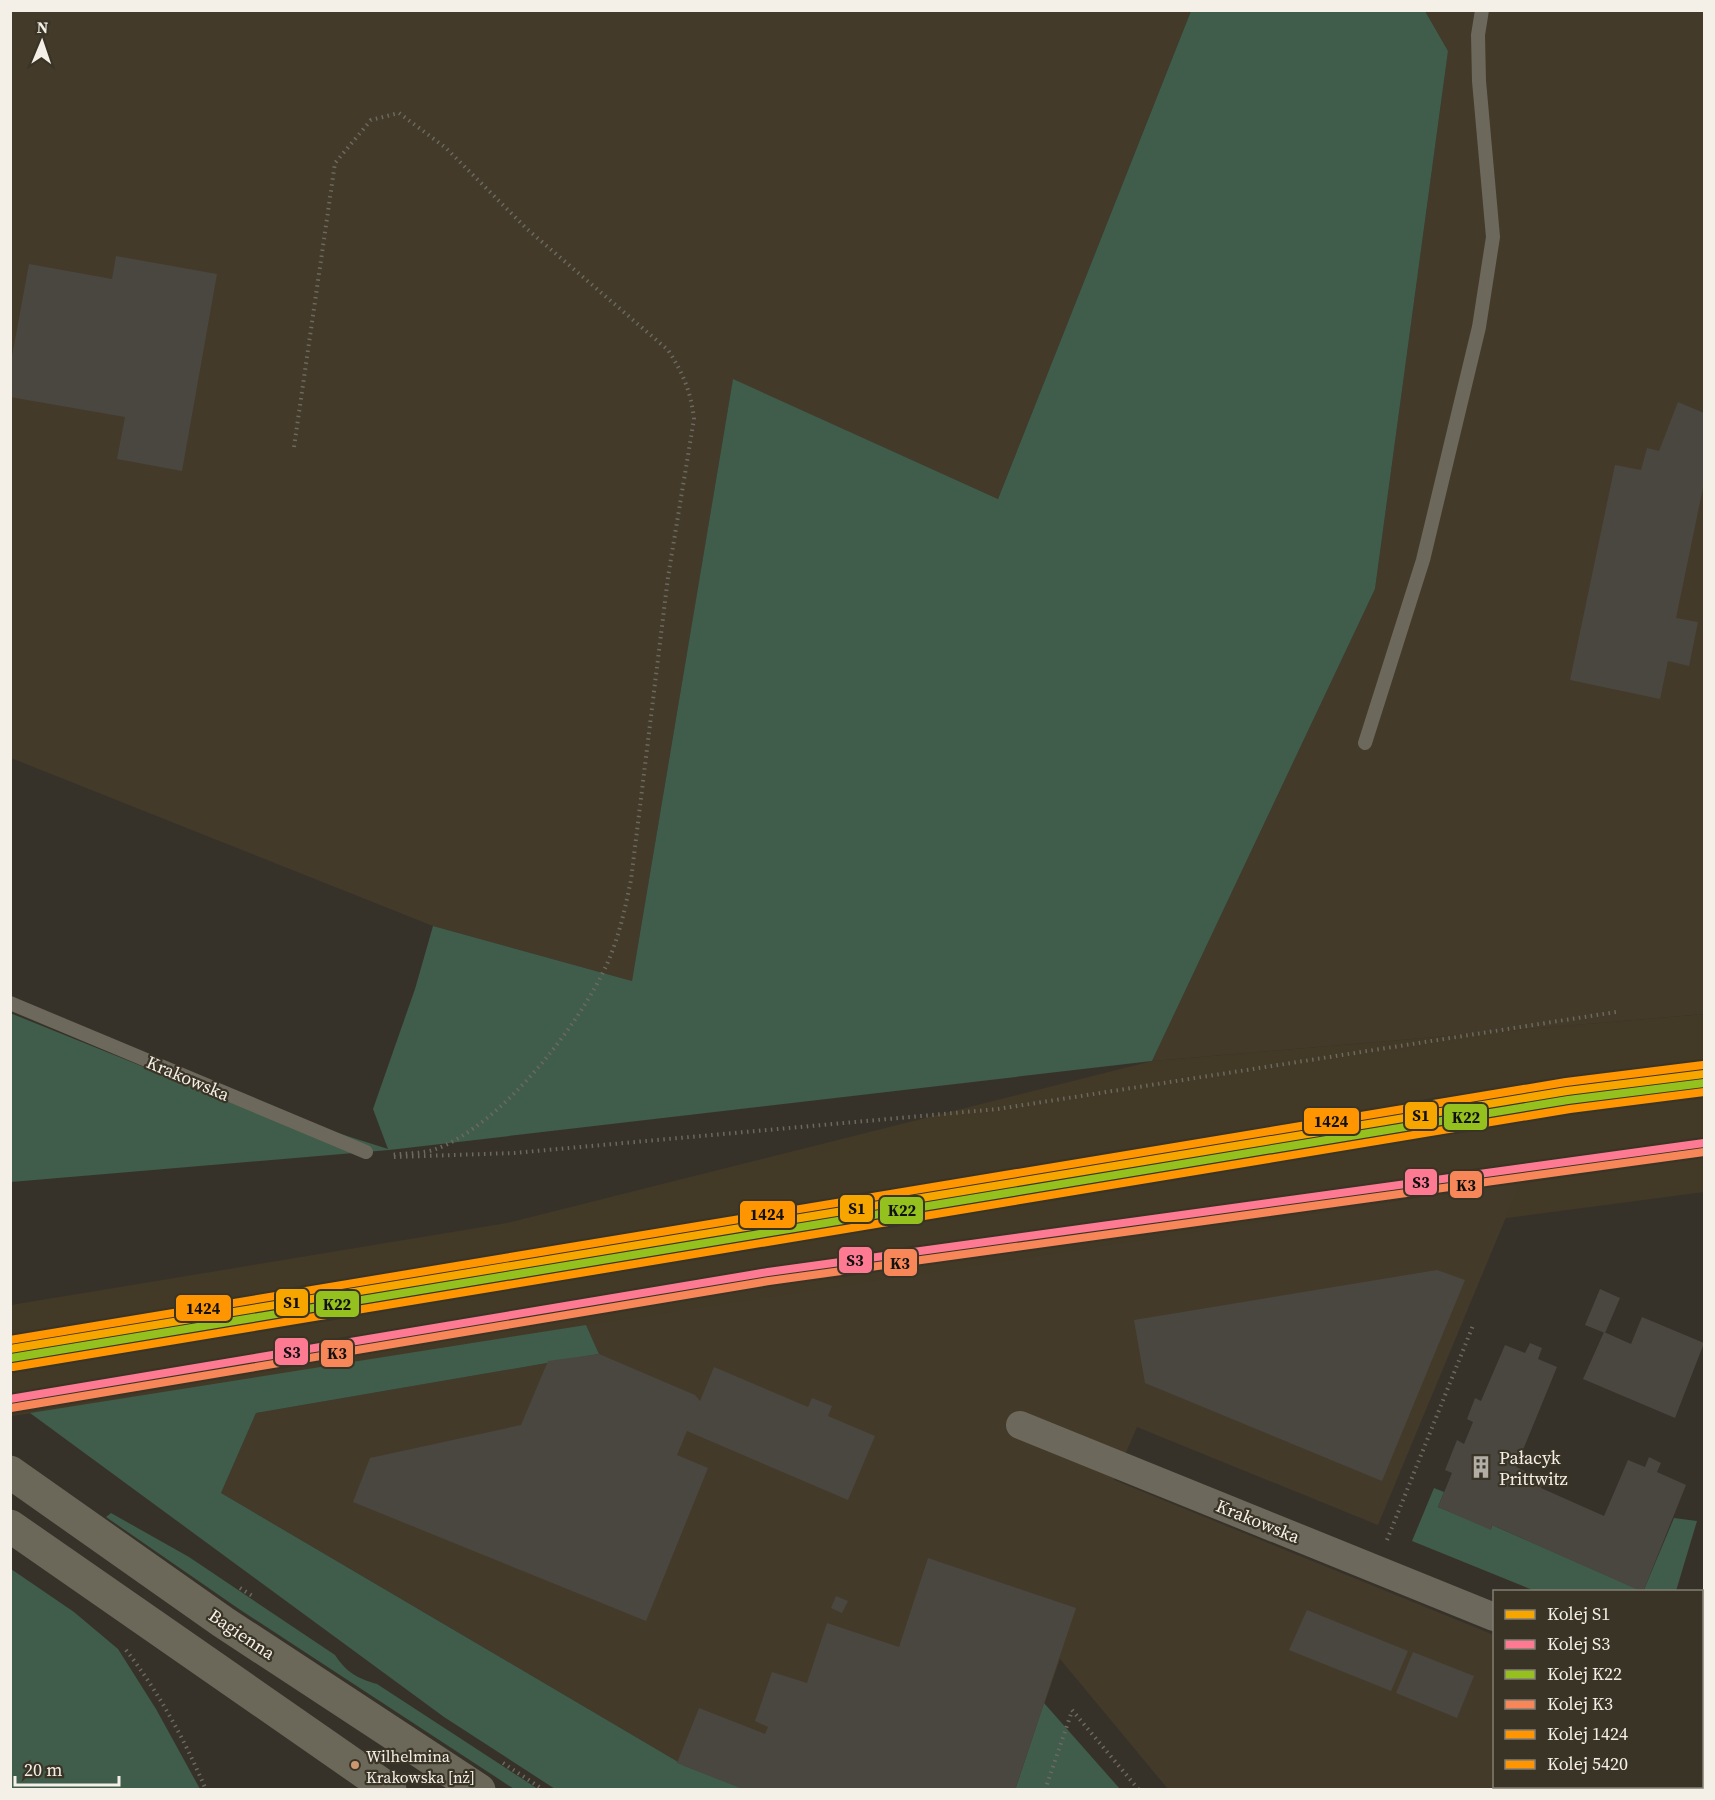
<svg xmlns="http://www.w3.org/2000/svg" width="1715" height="1800" font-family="'Source Serif 4',serif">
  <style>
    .built { fill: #423927 }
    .industrial { fill: #433a2a }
    .green { fill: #405c4a }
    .building { fill: #4a4740 }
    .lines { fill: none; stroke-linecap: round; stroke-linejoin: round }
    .path { stroke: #6c6960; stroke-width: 4; stroke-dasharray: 1.5 4.5; stroke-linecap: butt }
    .lane { stroke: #6c685c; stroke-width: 14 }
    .street { stroke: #6c685c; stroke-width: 28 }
    .primary { stroke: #6c6859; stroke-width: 33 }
    .rail-1-casing { stroke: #3a3426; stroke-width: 12 }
    .rail-2-casing { stroke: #3a3426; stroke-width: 12 }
    .rail-3-casing { stroke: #3a3426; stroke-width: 12 }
    .rail-4-casing { stroke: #3a3426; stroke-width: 12 }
    .rail-5-casing { stroke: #3a3426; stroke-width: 12 }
    .rail-6-casing { stroke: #3a3426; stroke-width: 12 }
    .rail-1 { stroke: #f7a600; stroke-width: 8 }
    .rail-2 { stroke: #fe7a93; stroke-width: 8 }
    .rail-3 { stroke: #95c11f; stroke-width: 8 }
    .rail-4 { stroke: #f78658; stroke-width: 8 }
    .rail-5 { stroke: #ff9500; stroke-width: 8 }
    .rail-6 { stroke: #ff9500; stroke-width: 8 }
    .bus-dot { fill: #cd976f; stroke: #3a3426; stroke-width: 2 }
    .labels { text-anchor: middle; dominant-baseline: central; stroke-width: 4.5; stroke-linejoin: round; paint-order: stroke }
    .bus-label { font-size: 16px; fill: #f4f0e7; stroke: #3a3426; text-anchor: start }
    .street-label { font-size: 18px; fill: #f4f0e7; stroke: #3a3426 }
    .poi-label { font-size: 18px; fill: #f4f0e7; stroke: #3a3426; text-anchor: start }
    .line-badge { stroke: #3a3426; stroke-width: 2 }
    .pale-badge-label { font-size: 16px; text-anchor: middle; font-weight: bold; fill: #111 }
  </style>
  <rect width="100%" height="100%" fill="#36322a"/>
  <!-- built -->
  <path class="built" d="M1704,1014V1192L11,1416V1305L507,1223L1152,1061Z"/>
  <!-- industrial -->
  <g class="industrial">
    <path d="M10,11H1191L998,499L733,380L632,981L433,926L11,758Z"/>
    <path d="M1425,11H1704V1014L1152,1061L1375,589L1448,51Z"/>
    <path d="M1509,1184L1519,1186L1378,1525L1137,1427L1114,1480L1494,1635V1786L1637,1787L1636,1790L1168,1789L1060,1659L1015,1789L685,1766L221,1493L256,1413L599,1354L586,1325Z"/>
  </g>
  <!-- green -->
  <g class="green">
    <path d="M1191,11H1425L1448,51L1375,589L1152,1061L389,1150L11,1182L10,1013L191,1086L388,1149L373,1109L415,989L433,926L632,981L733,379L998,499Z"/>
    <path d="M586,1325L599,1354L256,1413L221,1493L685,1766L745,1789H555L444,1717L30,1413Z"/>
    <path d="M1434,1488L1444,1492L1438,1507L1491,1529L1492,1525L1642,1591H1535L1412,1541Z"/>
    <path d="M111,1513L189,1557L335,1655C347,1673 357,1678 377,1684L538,1789H514L239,1609L106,1517Z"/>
    <path d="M1674,1518L1697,1521L1676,1591L1643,1592Z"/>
    <path d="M11,1569L74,1612L118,1649L156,1709L200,1789H11Z"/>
    <path d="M1044,1703L1120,1789L1015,1790Z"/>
  </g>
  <!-- building -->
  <g class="building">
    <path d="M116,256L217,274L182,471L117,459L125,417L10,397V367L29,264L112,279Z"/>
    <path d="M1678,402L1704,413V483L1676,618L1698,622L1689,666L1668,661L1660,699L1570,680L1615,465L1641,470L1647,448L1659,451Z"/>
    <path d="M1437,1270L1465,1280L1382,1481L1145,1383L1134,1320Z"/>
    <path d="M1600,1289L1620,1298L1605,1333L1585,1325Z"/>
    <path d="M1642,1317L1704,1343L1675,1418L1583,1379L1604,1332L1631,1344Z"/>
    <path d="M1530,1343L1542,1348L1538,1359L1557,1367L1516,1467L1544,1480L1541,1488L1604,1516L1628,1460L1645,1467L1649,1457L1661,1463L1657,1472L1686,1485L1643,1592L1492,1525L1491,1530L1438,1507L1452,1473L1445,1470L1457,1440L1464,1444L1473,1422L1467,1419L1475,1398L1481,1401L1505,1345L1525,1353Z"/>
    <path d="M599,1354L695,1395L700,1401L714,1367L808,1407L812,1398L832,1406L828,1416L875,1436L848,1500L687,1431L677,1455L708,1468L646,1621L353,1502L370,1458L521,1425L548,1361Z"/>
    <path d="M928,1558L1076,1608L1015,1790H745L677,1763L699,1708L765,1734L768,1727L755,1721L772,1672L807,1683L827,1623L899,1647Z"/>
    <path d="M836,1596L848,1601L842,1613L831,1608Z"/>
    <path d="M1307,1610L1408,1651L1391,1691L1289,1650Z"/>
    <path d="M1413,1652L1474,1676L1457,1718L1396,1693Z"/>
  </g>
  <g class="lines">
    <!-- path -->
    <g class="path">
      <path d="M294,447L335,163L371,120L399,113L446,148L527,229L668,350C683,373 691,392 694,419L668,577L631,880C625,909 619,937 607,964C579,1026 501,1125 436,1149C423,1154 405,1153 391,1155"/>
      <path d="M394,1157L514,1153L998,1109L1616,1012"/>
      <path d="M1387,1540L1474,1323"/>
      <path d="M240,1588L254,1597"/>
      <path d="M1702,1600L1704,1590"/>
      <path d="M126,1650C158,1691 186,1742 206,1790"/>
      <path d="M1072,1710L1139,1790"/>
      <path d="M503,1763L544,1790"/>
      <path d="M1045,1790L1072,1711"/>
      <path d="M1651,1790L1652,1786"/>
    </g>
    <!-- lane -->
    <g class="lane">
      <path d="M1365,743L1423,560L1479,327L1493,237L1479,81L1478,35L1482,10"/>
      <path d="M10,1003L366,1152"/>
    </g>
    <!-- street -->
    <g class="street">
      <path d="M1020,1425L1494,1617"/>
      <path d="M1702,1701L1704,1702"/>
    </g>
    <!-- primary -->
    <g class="primary">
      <path d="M10,1472L223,1622L479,1790"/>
      <path d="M10,1526L390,1790"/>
    </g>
    <!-- rail-1 casing -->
    <g class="rail-1-casing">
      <path id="rail-1" d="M10,1349L1567,1091L1704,1074"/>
    </g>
    <!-- rail-2 casing -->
    <g class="rail-2-casing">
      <path id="rail-2" d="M10,1399L768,1272L1704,1143"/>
    </g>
    <!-- rail-3 casing -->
    <g class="rail-3-casing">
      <path id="rail-3" d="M11,1358L1568,1100L1704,1083"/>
    </g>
    <!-- rail-4 casing -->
    <g class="rail-4-casing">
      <path id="rail-4" d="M11,1408L769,1281L1704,1152"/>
    </g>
    <!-- rail-5 casing -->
    <g class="rail-5-casing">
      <path id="rail-5" d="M10,1340L1566,1082L1703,1065"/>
    </g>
    <!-- rail-6 casing -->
    <g class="rail-6-casing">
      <path id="rail-6" d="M13,1367L1570,1109L1704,1092"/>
    </g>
    <!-- rail-1 -->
    <use href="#rail-1" class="rail-1"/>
    <!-- rail-2 -->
    <use href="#rail-2" class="rail-2"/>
    <!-- rail-3 -->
    <use href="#rail-3" class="rail-3"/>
    <!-- rail-4 -->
    <use href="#rail-4" class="rail-4"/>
    <!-- rail-5 -->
    <use href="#rail-5" class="rail-5"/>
    <!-- rail-6 -->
    <use href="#rail-6" class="rail-6"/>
  </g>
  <!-- icons -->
  <defs>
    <g id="building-bare" transform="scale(1.8)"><path d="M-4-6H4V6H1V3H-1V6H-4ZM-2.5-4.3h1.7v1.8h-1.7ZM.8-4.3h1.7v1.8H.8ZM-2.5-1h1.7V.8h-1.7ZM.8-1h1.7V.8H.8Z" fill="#b2aea5" stroke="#3a3426" stroke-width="2.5" paint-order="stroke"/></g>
  </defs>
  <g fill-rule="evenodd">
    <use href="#building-bare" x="1481" y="1467"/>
  </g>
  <!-- markers -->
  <circle class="bus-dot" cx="355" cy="1765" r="5"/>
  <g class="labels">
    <!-- bus labels -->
    <g class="bus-label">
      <text x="366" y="1756">Wilhelmina<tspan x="366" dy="21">Krakowska [nż]</tspan></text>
    </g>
    <!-- street labels -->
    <g class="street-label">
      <text transform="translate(188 1078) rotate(23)">Krakowska</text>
      <text transform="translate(1258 1521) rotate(22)">Krakowska</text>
      <text transform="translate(242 1634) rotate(34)">Bagienna</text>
    </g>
    <!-- poi labels -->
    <g class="poi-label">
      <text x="1499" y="1457">Pałacyk<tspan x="1499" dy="21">Prittwitz</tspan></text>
    </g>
  </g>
  <g class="line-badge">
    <rect x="1404" y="1101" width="34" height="29" rx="6" fill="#f7a600"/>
    <rect x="1443" y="1103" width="45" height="28" rx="6" fill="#95c11f"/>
    <rect x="1303" y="1107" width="57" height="28" rx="6" fill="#ff9500"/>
    <rect x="1404" y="1168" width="34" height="28" rx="6" fill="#fe7a93"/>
    <rect x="1449" y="1170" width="34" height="29" rx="6" fill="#f78658"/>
    <rect x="839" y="1194" width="35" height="29" rx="6" fill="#f7a600"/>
    <rect x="879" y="1196" width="45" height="29" rx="6" fill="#95c11f"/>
    <rect x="739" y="1200" width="57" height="29" rx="6" fill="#ff9500"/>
    <rect x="838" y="1246" width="35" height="28" rx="6" fill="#fe7a93"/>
    <rect x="883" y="1248" width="35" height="29" rx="6" fill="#f78658"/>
    <rect x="275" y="1288" width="34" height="29" rx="6" fill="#f7a600"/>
    <rect x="315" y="1290" width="45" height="28" rx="6" fill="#95c11f"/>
    <rect x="175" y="1294" width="57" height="28" rx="6" fill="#ff9500"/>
    <rect x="274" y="1337" width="35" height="29" rx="6" fill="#fe7a93"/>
    <rect x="320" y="1339" width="34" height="29" rx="6" fill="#f78658"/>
  </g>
  <g class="pale-badge-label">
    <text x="1421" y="1121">S1</text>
    <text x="1466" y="1123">K22</text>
    <text x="1331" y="1127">1424</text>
    <text x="1421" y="1188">S3</text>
    <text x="1466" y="1191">K3</text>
    <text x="857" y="1214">S1</text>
    <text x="902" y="1216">K22</text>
    <text x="767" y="1220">1424</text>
    <text x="855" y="1266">S3</text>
    <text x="900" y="1269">K3</text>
    <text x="292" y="1308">S1</text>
    <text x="337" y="1310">K22</text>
    <text x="203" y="1314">1424</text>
    <text x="292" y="1358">S3</text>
    <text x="337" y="1359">K3</text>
  </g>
  <!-- border -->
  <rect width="1715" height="1800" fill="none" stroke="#f4f0e7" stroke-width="24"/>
  <!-- legend -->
  <rect x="1493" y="1590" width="210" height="198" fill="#3a3426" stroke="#847f73" stroke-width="1.5"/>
  <rect x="1505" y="1610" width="30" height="9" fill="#f7a600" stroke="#847f73" stroke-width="1.5"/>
  <text x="1547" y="1620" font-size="18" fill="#f4f0e7">Kolej S1</text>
  <rect x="1505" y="1640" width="30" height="9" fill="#fe7a93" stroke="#847f73" stroke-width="1.5"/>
  <text x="1547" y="1650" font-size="18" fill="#f4f0e7">Kolej S3</text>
  <rect x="1505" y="1670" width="30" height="9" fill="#95c11f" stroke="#847f73" stroke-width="1.5"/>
  <text x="1547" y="1680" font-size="18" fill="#f4f0e7">Kolej K22</text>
  <rect x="1505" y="1700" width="30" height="9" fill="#f78658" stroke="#847f73" stroke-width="1.5"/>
  <text x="1547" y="1710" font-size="18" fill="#f4f0e7">Kolej K3</text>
  <rect x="1505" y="1730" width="30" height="9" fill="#ff9500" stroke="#847f73" stroke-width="1.5"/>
  <text x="1547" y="1740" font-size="18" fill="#f4f0e7">Kolej 1424</text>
  <rect x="1505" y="1760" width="30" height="9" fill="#ff9500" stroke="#847f73" stroke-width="1.5"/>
  <text x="1547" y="1770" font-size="18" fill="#f4f0e7">Kolej 5420</text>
  <!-- north arrow -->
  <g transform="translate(42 42) rotate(2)" stroke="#3a3426" stroke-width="4.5" paint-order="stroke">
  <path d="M0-4.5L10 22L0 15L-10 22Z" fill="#f4f0e7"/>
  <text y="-9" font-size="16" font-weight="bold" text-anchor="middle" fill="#f4f0e7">N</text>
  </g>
  <!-- scale -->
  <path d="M15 1776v9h104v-9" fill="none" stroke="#f4f0e7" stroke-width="3"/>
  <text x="24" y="1776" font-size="18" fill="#f4f0e7" stroke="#3a3426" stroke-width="4.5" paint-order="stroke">20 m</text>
</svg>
